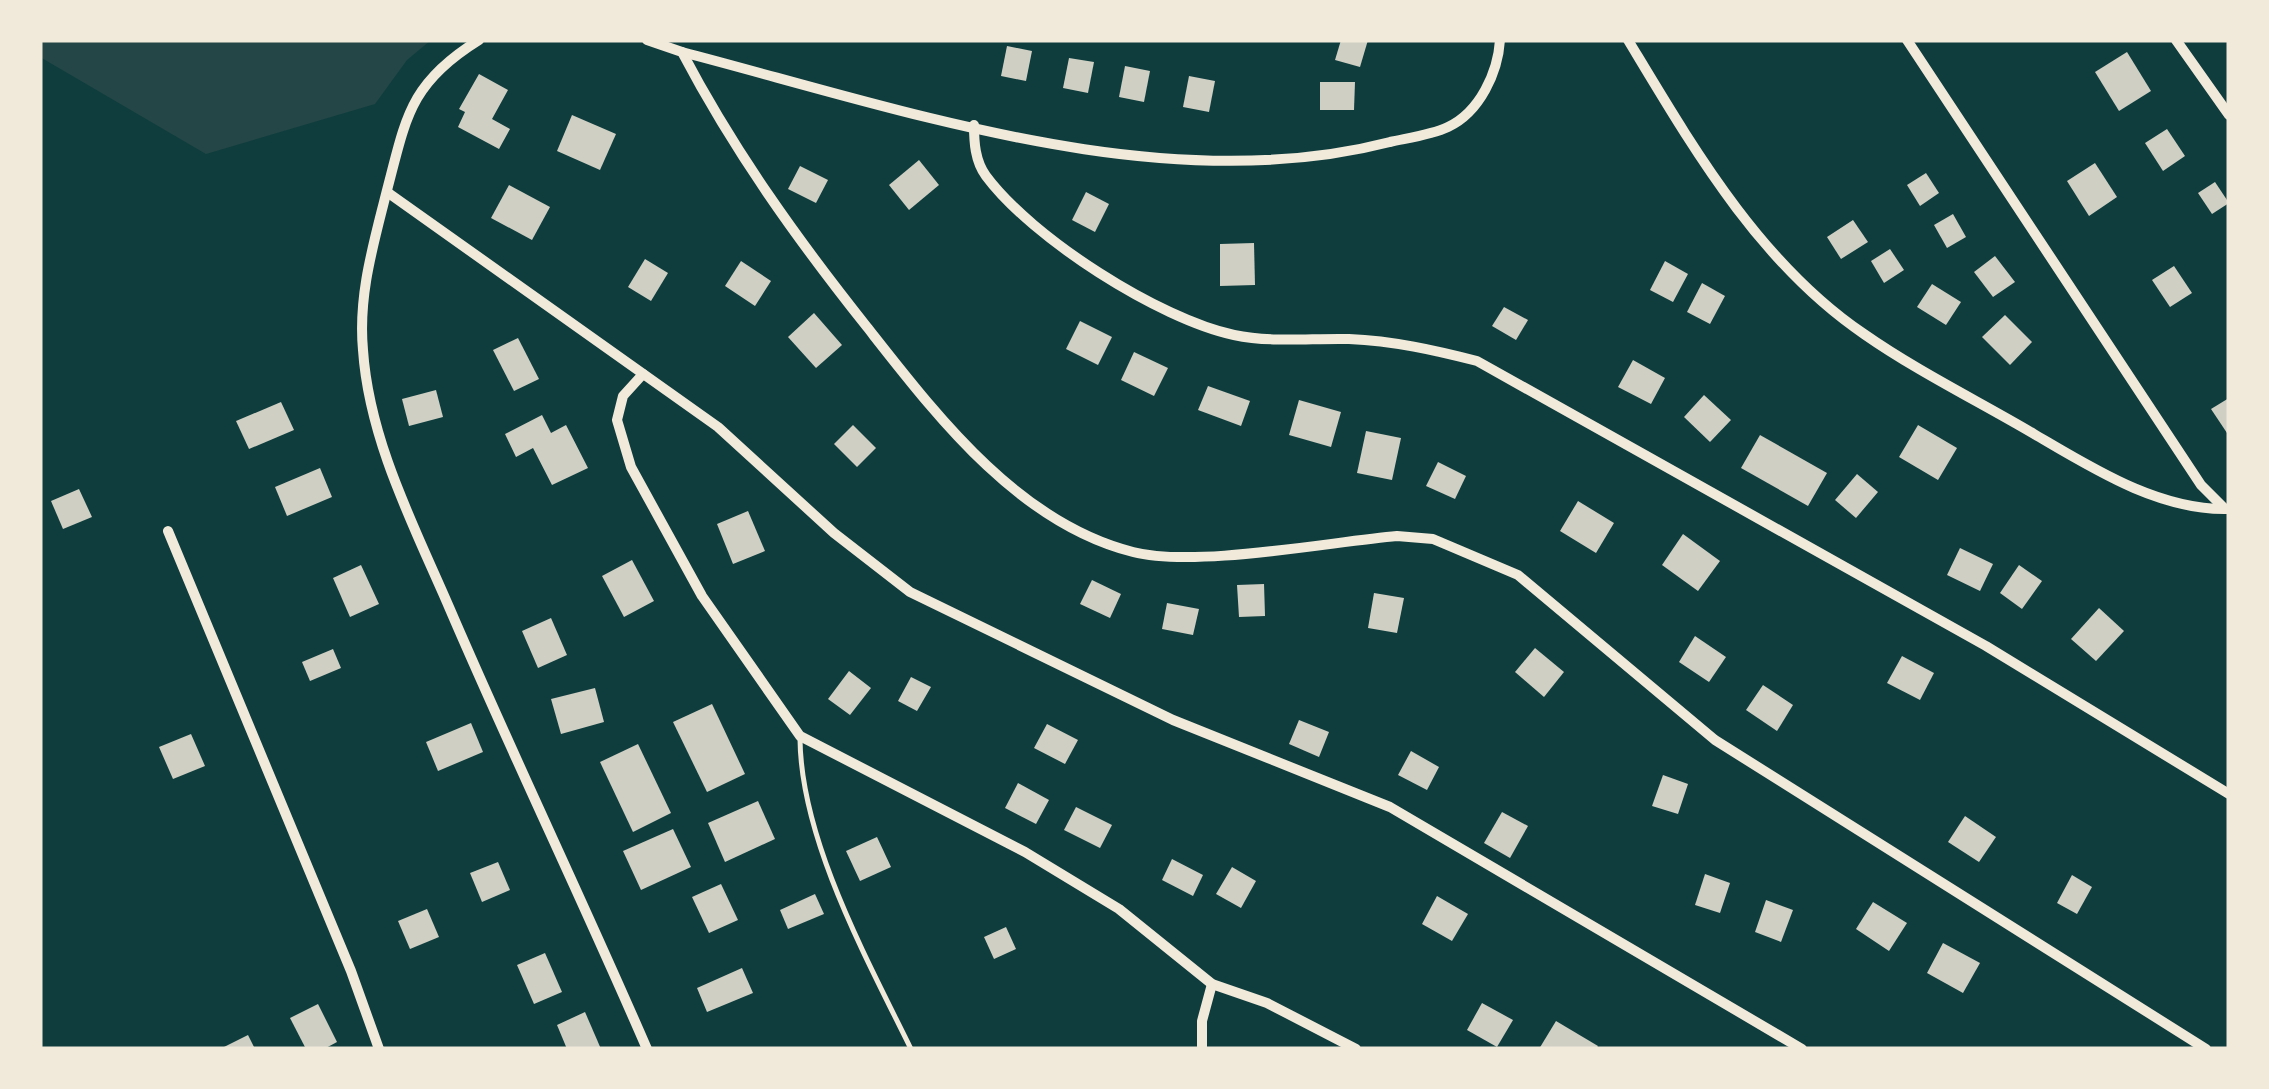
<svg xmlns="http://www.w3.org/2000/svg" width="2269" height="1089" font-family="'Work Sans',sans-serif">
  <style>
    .green { fill: #244646 }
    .building { fill: #cfcfc3 }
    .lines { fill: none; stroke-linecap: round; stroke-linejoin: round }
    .service { stroke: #f1e9da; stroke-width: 5 }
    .minor { stroke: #f1e9da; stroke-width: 10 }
  </style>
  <rect width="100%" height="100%" fill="#0f3d3e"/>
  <!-- green -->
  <path class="green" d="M40,40H431L407,60L375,104L206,154L40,57Z"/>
  <!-- building -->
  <g class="building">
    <path d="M1341,40H1368L1360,67L1335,60Z"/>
    <path d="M1007,46L1032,51L1026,81L1001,76Z"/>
    <path d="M2127,52L2151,91L2119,111L2095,72Z"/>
    <path d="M1069,58L1094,62L1088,93L1063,88Z"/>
    <path d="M1125,66L1150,71L1144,102L1119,97Z"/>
    <path d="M479,74L508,90L492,119L510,129L499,149L458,127L465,112L459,109Z"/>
    <path d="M1189,76L1215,81L1209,112L1183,107Z"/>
    <path d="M1320,82H1355L1354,110H1320Z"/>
    <path d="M572,115L616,134L600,170L557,151Z"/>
    <path d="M2167,129L2185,156L2163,171L2145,143Z"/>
    <path d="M919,160L939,185L909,210L889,185Z"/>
    <path d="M2095,163L2117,197L2089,216L2067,181Z"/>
    <path d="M800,166L828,180L816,203L788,189Z"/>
    <path d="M1926,173L1939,193L1920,206L1907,185Z"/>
    <path d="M2215,182L2229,203L2212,214L2198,193Z"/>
    <path d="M509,185L550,207L532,240L491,218Z"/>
    <path d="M1086,192L1109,204L1095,232L1072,220Z"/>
    <path d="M1953,214L1966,237L1947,248L1934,225Z"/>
    <path d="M1853,220L1868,242L1841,259L1827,237Z"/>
    <path d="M1254,243L1255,285L1220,286V244Z"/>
    <path d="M1890,249L1904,270L1884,283L1871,261Z"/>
    <path d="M1995,256L2015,282L1993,297L1974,272Z"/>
    <path d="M645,259L668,273L651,301L628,287Z"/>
    <path d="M741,261L771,281L755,306L725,286Z"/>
    <path d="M1665,261L1688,274L1673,302L1650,290Z"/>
    <path d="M2174,266L2192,293L2170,307L2152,280Z"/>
    <path d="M1702,283L1725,296L1710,324L1687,312Z"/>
    <path d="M1932,284L1961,302L1946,325L1917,307Z"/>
    <path d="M1504,307L1528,320L1516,340L1492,326Z"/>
    <path d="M814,313L842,345L816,368L788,337Z"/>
    <path d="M2005,315L2032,342L2010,365L1982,337Z"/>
    <path d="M1080,321L1112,337L1098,365L1066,349Z"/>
    <path d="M518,338L539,379L514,391L493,350Z"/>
    <path d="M1134,352L1168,368L1154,396L1121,380Z"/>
    <path d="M1633,360L1665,378L1651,404L1618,387Z"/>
    <path d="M1208,386L1250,401L1241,426L1198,410Z"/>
    <path d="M436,390L443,417L409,426L402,399Z"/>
    <path d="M1704,395L1731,420L1710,442L1684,417Z"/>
    <path d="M2229,398V436L2211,409Z"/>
    <path d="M1299,400L1341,412L1331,447L1289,435Z"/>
    <path d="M281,402L294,430L249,449L236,421Z"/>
    <path d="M542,415L551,433L566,425L588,468L552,485L533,448L516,457L505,434Z"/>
    <path d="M853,425L876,448L857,467L834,444Z"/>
    <path d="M1918,425L1957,448L1938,480L1899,457Z"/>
    <path d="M1366,431L1401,438L1392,480L1357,473Z"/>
    <path d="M1760,435L1827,473L1808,506L1741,468Z"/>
    <path d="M1438,462L1466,476L1455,499L1426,486Z"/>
    <path d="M320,468L332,497L287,516L275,487Z"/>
    <path d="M1857,474L1878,492L1856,518L1835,500Z"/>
    <path d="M79,489L92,517L63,529L51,501Z"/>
    <path d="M1578,501L1614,523L1596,553L1560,531Z"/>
    <path d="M748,511L765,551L733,564L717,524Z"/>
    <path d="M1683,534L1720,561L1698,591L1662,565Z"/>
    <path d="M1960,548L1993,564L1980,591L1947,575Z"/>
    <path d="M632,560L654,601L624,617L602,576Z"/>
    <path d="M361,565L379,604L350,617L333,578Z"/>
    <path d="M2019,565L2042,581L2022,609L2000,593Z"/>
    <path d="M1092,580L1121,594L1110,618L1080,604Z"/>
    <path d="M1264,584L1265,616L1239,617L1237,585Z"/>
    <path d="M1374,593L1404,598L1397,633L1368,628Z"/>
    <path d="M1167,603L1199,609L1193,635L1162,629Z"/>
    <path d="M2099,608L2124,631L2096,661L2071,639Z"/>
    <path d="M551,618L567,655L538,668L522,631Z"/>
    <path d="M1695,636L1726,657L1709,682L1679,662Z"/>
    <path d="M1535,648L1564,672L1544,697L1515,672Z"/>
    <path d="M333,649L341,668L310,681L302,662Z"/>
    <path d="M1902,656L1934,673L1920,700L1887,683Z"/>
    <path d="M849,671L871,688L850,715L828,699Z"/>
    <path d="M911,677L931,687L917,711L898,701Z"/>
    <path d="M1763,685L1793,705L1777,731L1746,710Z"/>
    <path d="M595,688L604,722L561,734L551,699Z"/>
    <path d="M712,704L745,774L707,792L673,722Z"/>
    <path d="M1299,720L1329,732L1319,757L1289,744Z"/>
    <path d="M471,723L483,752L438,771L426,742Z"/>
    <path d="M1047,724L1078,740L1065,764L1034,748Z"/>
    <path d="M191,734L205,766L173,779L159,747Z"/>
    <path d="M638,744L671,813L633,832L600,762Z"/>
    <path d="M1411,751L1439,767L1427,790L1398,775Z"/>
    <path d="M1663,775L1688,784L1678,814L1652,806Z"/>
    <path d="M1018,783L1049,800L1036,824L1005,808Z"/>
    <path d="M758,801L775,839L725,862L708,823Z"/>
    <path d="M1076,807L1112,825L1100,848L1064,830Z"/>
    <path d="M1502,812L1528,826L1510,858L1484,843Z"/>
    <path d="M1965,816L1996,837L1979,862L1948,842Z"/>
    <path d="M673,829L691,867L641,890L623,851Z"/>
    <path d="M877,837L891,867L860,881L846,851Z"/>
    <path d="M1172,859L1203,875L1193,896L1162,880Z"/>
    <path d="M498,862L510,890L482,902L470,873Z"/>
    <path d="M1232,867L1256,881L1241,908L1216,894Z"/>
    <path d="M1705,874L1730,883L1720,913L1695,905Z"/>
    <path d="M2072,875L2092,887L2077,914L2057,903Z"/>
    <path d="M721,884L738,920L709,933L692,897Z"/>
    <path d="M815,894L824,914L788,929L780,910Z"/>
    <path d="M1437,896L1468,914L1452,941L1422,924Z"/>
    <path d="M1766,900L1793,910L1781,942L1755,932Z"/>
    <path d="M1873,902L1907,923L1889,951L1856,929Z"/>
    <path d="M427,909L439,937L410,949L398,921Z"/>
    <path d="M1006,927L1016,949L994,959L984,937Z"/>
    <path d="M1943,943L1980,963L1963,993L1927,973Z"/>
    <path d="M545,953L562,992L534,1004L517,965Z"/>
    <path d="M742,968L753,993L707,1012L697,988Z"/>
    <path d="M1482,1003L1513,1020L1497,1047L1467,1030Z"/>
    <path d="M318,1004L337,1042L324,1049H306L290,1018Z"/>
    <path d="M585,1012L601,1049H567L557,1025Z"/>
    <path d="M1556,1021L1598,1046L1596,1049H1539Z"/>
    <path d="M248,1035L255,1049H220Z"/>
  </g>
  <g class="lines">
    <!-- service -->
    <path class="service" d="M800,739C801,840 867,959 911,1049"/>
    <!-- minor -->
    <g class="minor">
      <path d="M479,40C408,84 406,119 386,194C373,246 358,296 363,350C369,440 414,526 449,607C513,756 583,901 647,1049"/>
      <path d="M647,40L682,52C734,151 797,239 867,327C937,416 1018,523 1133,552C1195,568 1329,542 1397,536L1433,539L1518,575L1715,740L2206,1049"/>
      <path d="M1628,40C1692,146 1759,263 1864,334C1917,371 1978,401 2034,434C2092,468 2159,511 2229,509"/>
      <path d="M1907,40L2201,485L2225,509"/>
      <path d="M2176,40L2229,115"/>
      <path d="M682,52C901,109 1163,201 1390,142C1408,138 1431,135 1448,127C1480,112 1498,72 1500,40"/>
      <path d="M974,125C974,142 975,161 986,176C1032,238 1159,319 1234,335C1272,343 1311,338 1349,339C1394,341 1434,350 1477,361L1986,646L2229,794"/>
      <path d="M387,192L718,427L834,533L910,592L1173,720L1390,807L1802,1049"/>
      <path d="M643,374L623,396L617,420L631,467L702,596L800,736L1025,852L1119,909L1212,984L1267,1003L1356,1049"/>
      <path d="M168,531L351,971L379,1049"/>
      <path d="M1202,1049V1021L1212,984"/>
    </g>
  </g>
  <!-- border -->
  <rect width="2269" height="1089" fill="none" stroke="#f1e9da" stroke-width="85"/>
</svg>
